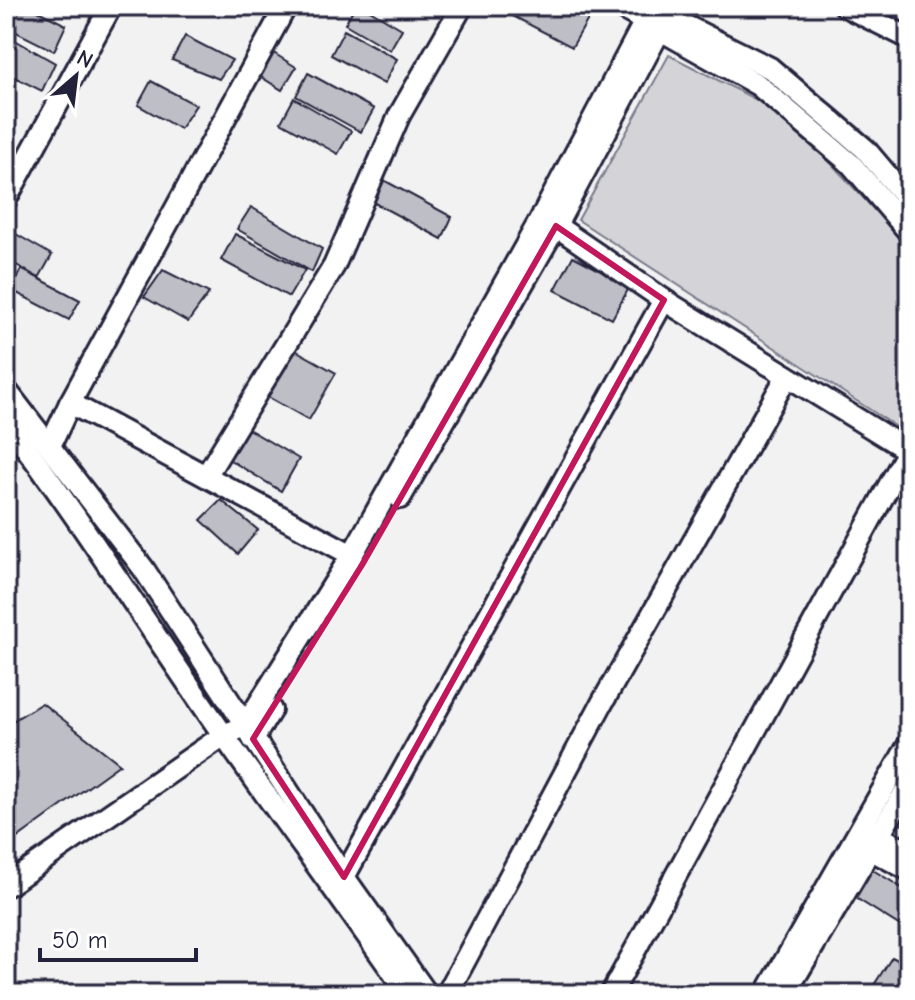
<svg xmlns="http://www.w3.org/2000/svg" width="915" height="1000" font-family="'Comic Neue',sans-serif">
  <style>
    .green { fill: #d3d3d8; stroke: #7a7a8a; stroke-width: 2 }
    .building { fill: #bebec6; stroke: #22223b; stroke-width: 2 }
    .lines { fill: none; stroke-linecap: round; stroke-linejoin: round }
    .street-casing { stroke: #22223b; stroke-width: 26 }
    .street { stroke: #fff; stroke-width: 20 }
    .marked { fill: none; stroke: #c2185b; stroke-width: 6; stroke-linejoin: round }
  </style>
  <rect width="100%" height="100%" fill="#f2f2f3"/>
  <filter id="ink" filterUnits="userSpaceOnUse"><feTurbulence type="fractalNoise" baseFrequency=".0125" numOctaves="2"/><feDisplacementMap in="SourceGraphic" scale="16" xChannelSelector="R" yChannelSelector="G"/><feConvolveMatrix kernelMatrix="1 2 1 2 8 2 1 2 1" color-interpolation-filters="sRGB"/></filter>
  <g filter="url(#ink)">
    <!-- green -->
    <path class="green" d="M669,55L786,115L909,247V435L578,220Z"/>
    <!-- building -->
    <g class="building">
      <path d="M6,6H28L66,25L54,51L6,27Z"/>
      <path d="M355,6H363L402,29L390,50L345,24Z"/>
      <path d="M518,6H589L594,9L572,47L513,16Z"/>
      <path d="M344,30L397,59L384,84L331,55Z"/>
      <path d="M8,36L55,63L42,91L6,73V40Z"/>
      <path d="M185,36L232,60L219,79L172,60Z"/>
      <path d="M267,49L296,67L282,90L253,72Z"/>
      <path d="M308,73L374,109L361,132L296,96Z"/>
      <path d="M151,81L196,105L180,129L138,105Z"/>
      <path d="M294,98L351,131L338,154L281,122Z"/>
      <path d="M378,177L452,217L442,239L367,199Z"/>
      <path d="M251,207L322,249L312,272L237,229Z"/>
      <path d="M9,230L52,255L39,278L6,259V235Z"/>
      <path d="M235,234L305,270L289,297L221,260Z"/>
      <path d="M573,256L630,286L612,319L555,290Z"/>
      <path d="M21,269L80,300L69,320L11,290Z"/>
      <path d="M163,270L209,293L188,322L144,297Z"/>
      <path d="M290,347L336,373L309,420L263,394Z"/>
      <path d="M243,426L299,459L281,491L225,457Z"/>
      <path d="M221,500L258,530L238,554L201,520Z"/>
      <path d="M42,703L120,764L6,846V725Z"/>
      <path d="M909,797V829L894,820Z"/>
      <path d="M868,867L909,892V916L902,927L851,895Z"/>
      <path d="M892,957L909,966V987L904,994H889L874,985Z"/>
    </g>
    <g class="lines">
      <!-- street casing -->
      <g class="street-casing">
        <g id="street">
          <path d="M618,6L758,85L851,164L909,232"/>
          <path d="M646,6L770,68L865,149L909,201"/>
          <path d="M845,6L909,38"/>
          <path d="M6,199L111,6"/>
          <path d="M556,226L664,300L909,451"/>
          <path d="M6,390L143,568L344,877L427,994"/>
          <path d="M70,403L352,555"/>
          <path d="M6,421C84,523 151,632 224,736C285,823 348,907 408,994"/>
          <path d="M50,446L70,403L286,6"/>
          <path d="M206,476L334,266L399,116L462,6"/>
          <path d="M400,498L553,231L660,30"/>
          <path d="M253,739L271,710"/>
          <path d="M870,832L909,852"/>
          <path d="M860,844L909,870"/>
          <path d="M344,877L664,300"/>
          <path d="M6,886L224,735L245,726L352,555L540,220L645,21"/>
          <path d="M447,994L601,705L787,376"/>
          <path d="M611,994L908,451"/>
          <path d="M766,994L909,744"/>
          <path d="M785,994L909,785"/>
        </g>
      </g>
      <!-- street -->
      <use href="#street" class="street"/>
    </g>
  </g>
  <!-- marked area -->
  <path class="marked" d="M556,226L664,300L344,877L253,739L362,565Z"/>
  <!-- margin -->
  <rect width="915" height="1000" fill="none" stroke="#fff" stroke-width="32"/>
  <rect x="16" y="16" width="883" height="968" fill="none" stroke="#22223b" stroke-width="3" filter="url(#ink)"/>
  <!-- north arrow -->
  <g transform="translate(76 76) rotate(28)" stroke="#ffffff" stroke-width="6" paint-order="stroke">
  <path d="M0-6L14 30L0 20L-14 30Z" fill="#22223b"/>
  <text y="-12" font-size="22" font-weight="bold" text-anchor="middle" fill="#22223b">N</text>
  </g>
  <!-- scale -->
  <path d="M40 948v12h156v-12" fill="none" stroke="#22223b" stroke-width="4"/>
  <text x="52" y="948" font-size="24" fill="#22223b" stroke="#ffffff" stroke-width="6" paint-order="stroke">50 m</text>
</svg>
